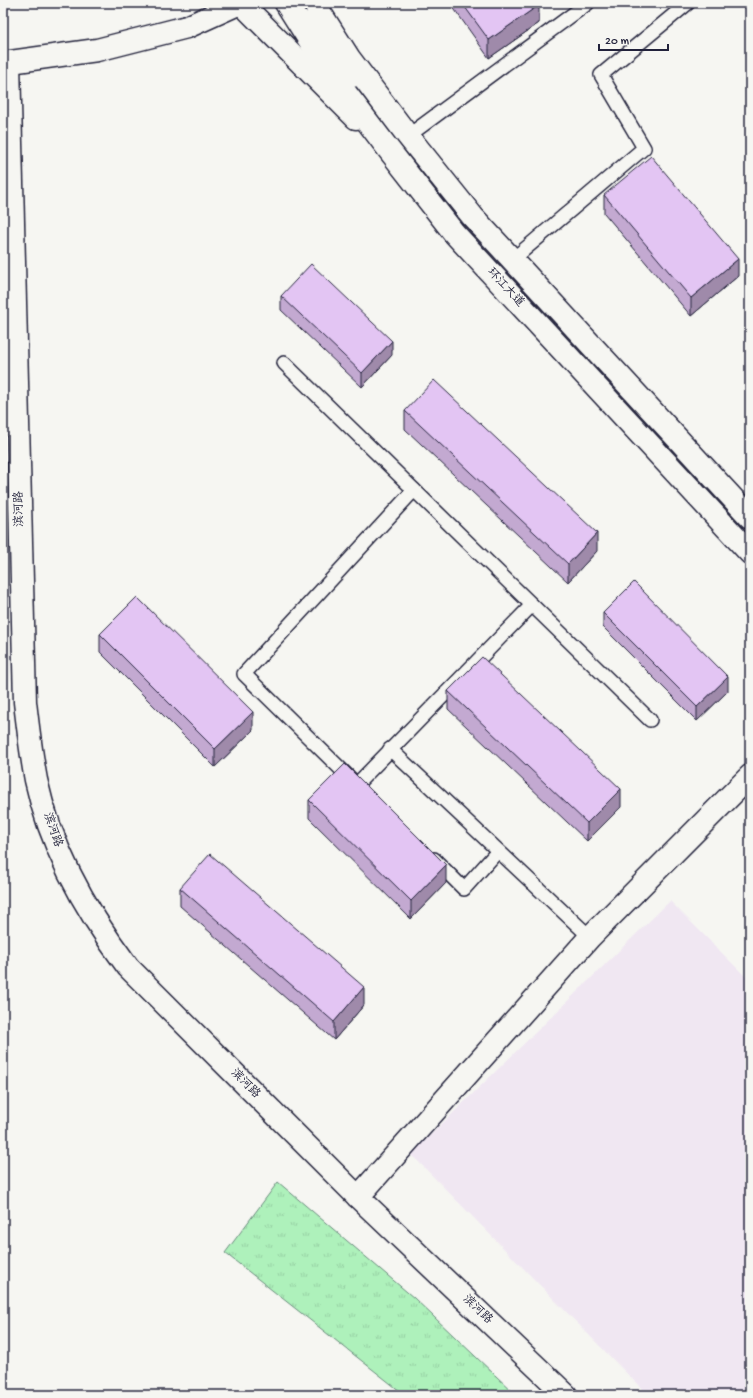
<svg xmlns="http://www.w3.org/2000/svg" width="753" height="1398" font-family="'Gochi Hand','LXGW WenKai TC',sans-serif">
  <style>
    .built { fill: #f0e7f2 }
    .park { fill: url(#park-tufts); stroke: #688a7b }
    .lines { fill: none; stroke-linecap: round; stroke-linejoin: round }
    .service-casing { stroke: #22223b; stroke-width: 16 }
    .minor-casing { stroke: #22223b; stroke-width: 25 }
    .tertiary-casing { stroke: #22223b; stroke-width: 25 }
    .primary-casing { stroke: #22223b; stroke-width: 25 }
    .trunk-casing { stroke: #22223b; stroke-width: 25 }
    .service { stroke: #f6f6f2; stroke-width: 13 }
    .minor { stroke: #f6f6f2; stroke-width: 22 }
    .tertiary { stroke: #f6f6f2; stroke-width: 22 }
    .primary { stroke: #f6f6f2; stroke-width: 22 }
    .trunk { stroke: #f6f6f2; stroke-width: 22 }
    .wall { fill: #c3a9d1; stroke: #22223b }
    .shaded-wall { fill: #9f8aaa; stroke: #22223b }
    .building { fill: #e3c5f3; stroke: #22223b }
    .labels { text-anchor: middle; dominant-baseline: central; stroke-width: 3; stroke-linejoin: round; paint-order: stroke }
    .street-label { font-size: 12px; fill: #22223b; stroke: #f6f6f2 }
  </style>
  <defs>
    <pattern id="park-tufts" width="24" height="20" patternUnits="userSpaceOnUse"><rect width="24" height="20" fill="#aef1bb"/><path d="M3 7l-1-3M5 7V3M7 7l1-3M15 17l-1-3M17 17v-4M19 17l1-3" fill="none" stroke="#95cea2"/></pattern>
  </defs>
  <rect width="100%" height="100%" fill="#f6f6f2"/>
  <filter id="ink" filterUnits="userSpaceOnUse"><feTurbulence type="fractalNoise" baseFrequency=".025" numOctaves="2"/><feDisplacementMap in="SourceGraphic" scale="8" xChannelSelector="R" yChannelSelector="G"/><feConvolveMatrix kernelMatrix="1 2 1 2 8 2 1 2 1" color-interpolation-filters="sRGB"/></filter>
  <g filter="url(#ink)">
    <!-- built -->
    <path class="built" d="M670,901L750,981V1395H648L411,1154Z"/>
    <!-- park -->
    <path class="park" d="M278,1182L414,1298L516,1395H405L225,1253Z"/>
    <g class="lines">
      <!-- service casing -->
      <g class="service-casing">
        <g id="service">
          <path d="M408,136L588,3"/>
          <path d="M512,260L644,148L601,75L688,3"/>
          <path d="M284,363L650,720"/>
          <path d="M390,749L590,937"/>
          <path d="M352,780L244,674L414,490"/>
          <path d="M357,784L532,605"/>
          <path d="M434,859L464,889L498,851"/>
        </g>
      </g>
      <!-- minor casing -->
      <g class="minor-casing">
        <path id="minor" d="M358,1197L590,937L750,776"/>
      </g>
      <!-- tertiary casing -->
      <g class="tertiary-casing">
        <g id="tertiary">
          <path d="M3,63L97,50L187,27L240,3"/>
          <path d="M9,63L25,702C28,728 31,754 36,780C51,849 86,911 128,967L358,1197L566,1395"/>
        </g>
      </g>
      <!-- primary casing -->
      <g class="primary-casing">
        <g id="primary">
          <path d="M241,3L356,118"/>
          <path d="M305,23L353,76"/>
        </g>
      </g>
      <!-- trunk casing -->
      <g class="trunk-casing">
        <g id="trunk">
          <path d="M286,3L329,71L389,150L454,233L750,553"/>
          <path d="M314,3L349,58L408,136L473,217L750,517"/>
        </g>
      </g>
      <!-- service -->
      <use href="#service" class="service"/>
      <!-- minor -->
      <use href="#minor" class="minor"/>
      <!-- tertiary -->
      <use href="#tertiary" class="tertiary"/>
      <!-- primary -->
      <use href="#primary" class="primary"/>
      <!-- trunk -->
      <use href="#trunk" class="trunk"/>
    </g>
    <!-- wall -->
    <g class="wall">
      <path d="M450,3H537L539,23L489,58Z"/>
      <path d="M604,195L738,276L691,316L604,213Z"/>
      <path d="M281,296L392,355L362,387L281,310Z"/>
      <path d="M405,411L597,551L568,582L405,429Z"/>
      <path d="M603,613L728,691L697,721L603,627Z"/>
      <path d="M100,634L253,730L215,767L100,652Z"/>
      <path d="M448,691L621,807L587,841L448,709Z"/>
      <path d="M309,800L446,883L411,919L309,818Z"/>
      <path d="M180,888L364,1005L334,1040L180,906Z"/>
    </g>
    <!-- shaded-wall -->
    <g class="shaded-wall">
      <path d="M539,5V23L489,58V40Z"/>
      <path d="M738,259V276L691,316V298Z"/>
      <path d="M392,341V355L362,387V373Z"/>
      <path d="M597,533V551L568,582V564Z"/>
      <path d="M728,677V691L697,721V707Z"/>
      <path d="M253,712V730L215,767V749Z"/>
      <path d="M621,789V807L587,841V823Z"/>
      <path d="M446,865V883L411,919V901Z"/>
      <path d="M364,987V1005L334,1040V1022Z"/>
    </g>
    <!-- building -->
    <g class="building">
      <path d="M462,3H537L539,5L489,40Z"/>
      <path d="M651,156L738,259L691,298L604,195Z"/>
      <path d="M311,264L392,341L362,373L281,296Z"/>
      <path d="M434,380L597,533L568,564L405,411Z"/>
      <path d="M634,582L728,677L697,707L603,613Z"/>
      <path d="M137,597L253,712L215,749L100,634Z"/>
      <path d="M482,657L621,789L587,823L448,691Z"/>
      <path d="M345,764L446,865L411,901L309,800Z"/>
      <path d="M210,854L364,987L334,1022L180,888Z"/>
    </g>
  </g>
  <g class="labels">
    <!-- street labels -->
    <g class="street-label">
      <text transform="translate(505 288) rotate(47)">环江大道</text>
      <text transform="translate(20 509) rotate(-91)">滨河路</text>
      <text transform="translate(52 830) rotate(71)">滨河路</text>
      <text transform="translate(245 1084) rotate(45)">滨河路</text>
      <text transform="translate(477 1310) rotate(44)">滨河路</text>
    </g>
  </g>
  <!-- margin -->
  <rect width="753" height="1398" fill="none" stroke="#f6f6f2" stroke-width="16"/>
  <rect x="8" y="8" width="737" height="1382" fill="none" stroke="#22223b" stroke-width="1.5" filter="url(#ink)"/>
  <!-- scale -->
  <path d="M599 44v6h69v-6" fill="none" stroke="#22223b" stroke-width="2"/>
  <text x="605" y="44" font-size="12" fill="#22223b" stroke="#f6f6f2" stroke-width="3" paint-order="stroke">20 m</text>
</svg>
